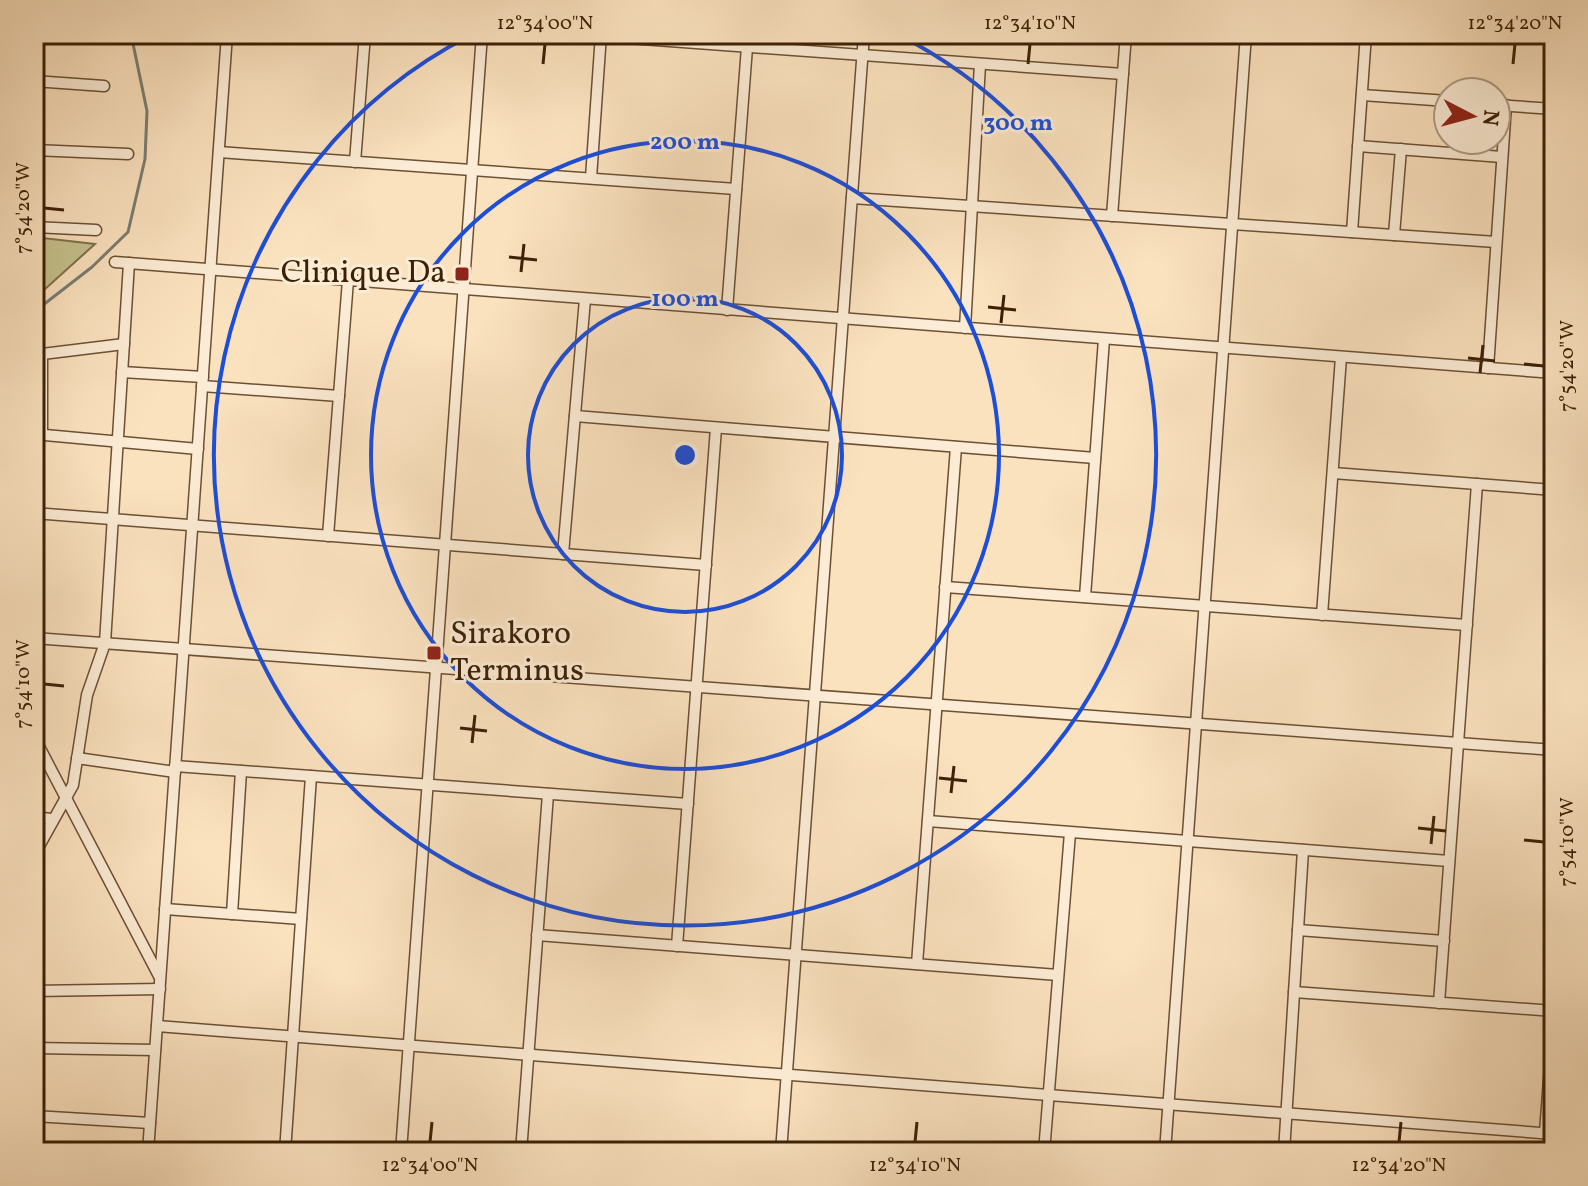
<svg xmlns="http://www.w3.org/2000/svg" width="1588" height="1186" font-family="Vollkorn,serif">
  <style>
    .green { fill: #c5c28e; stroke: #80714a; stroke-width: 2 }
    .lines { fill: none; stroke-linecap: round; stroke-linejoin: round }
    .stream { stroke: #797e73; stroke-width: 3 }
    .minor-casing { stroke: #6c5034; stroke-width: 13 }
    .minor { stroke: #fcecd5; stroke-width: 10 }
    .ticks { fill: none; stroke: #3c2006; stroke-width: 3 }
    .ring { fill: none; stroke: #1d4ed8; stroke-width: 4 }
    .poi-dot { fill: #8f2418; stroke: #fcecd5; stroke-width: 3 }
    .labels { text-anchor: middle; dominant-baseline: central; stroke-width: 6; stroke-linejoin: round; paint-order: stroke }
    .poi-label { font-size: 32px; fill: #3c2006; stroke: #fcecd5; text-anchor: end }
    .centre { fill: #1d4ed8; stroke: #fcecd5; stroke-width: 4 }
    .ring-label { font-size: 24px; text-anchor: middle; font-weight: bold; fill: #1d4ed8; stroke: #fcecd5; stroke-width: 6; stroke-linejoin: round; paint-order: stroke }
    .neatline { fill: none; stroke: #3c2006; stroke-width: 3 }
    .ticks-label { font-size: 20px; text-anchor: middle; fill: #3c2006 }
  </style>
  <rect width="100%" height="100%" fill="#fbe2bf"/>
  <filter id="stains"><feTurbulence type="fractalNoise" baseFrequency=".0025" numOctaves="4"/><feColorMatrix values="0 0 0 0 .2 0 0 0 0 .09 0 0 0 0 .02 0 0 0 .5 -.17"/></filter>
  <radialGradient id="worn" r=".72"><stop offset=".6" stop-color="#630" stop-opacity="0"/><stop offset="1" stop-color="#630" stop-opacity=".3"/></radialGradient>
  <!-- green -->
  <path class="green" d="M34,237L95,244L34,299Z"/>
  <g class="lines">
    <!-- stream -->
    <path class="stream" d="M34,312L92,267L128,232L145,159L147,111L131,34"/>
    <!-- minor casing -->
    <g class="minor-casing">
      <g id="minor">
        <path d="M601,36L1123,74"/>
        <path d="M34,81L104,86"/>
        <path d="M1362,95L1448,101"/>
        <path d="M1496,105L1554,109"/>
        <path d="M1358,146L1502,157"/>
        <path d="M34,150L128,154"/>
        <path d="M219,152L736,189"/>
        <path d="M355,162L365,34"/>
        <path d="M591,178L601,34"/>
        <path d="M852,198L1496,242"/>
        <path d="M1112,216L1126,34"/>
        <path d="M34,227L96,230"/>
        <path d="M1352,232L1366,34"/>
        <path d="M1394,235L1401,149"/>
        <path d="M115,262L1554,373"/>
        <path d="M727,310L747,47"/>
        <path d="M965,328L980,64"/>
        <path d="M34,355L124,344"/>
        <path d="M1488,368L1506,105"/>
        <path d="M122,372L203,377"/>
        <path d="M202,386L339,396"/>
        <path d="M575,416L1095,458"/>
        <path d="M34,434L198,449"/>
        <path d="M42,434V356"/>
        <path d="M1333,473L1554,490"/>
        <path d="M34,513L706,565"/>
        <path d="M328,536L348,280"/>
        <path d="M563,554L585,299"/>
        <path d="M945,587L1467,625"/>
        <path d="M1085,597L1104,339"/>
        <path d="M1322,615L1341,357"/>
        <path d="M34,638L1554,750"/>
        <path d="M34,737L159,976"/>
        <path d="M77,758L175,772"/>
        <path d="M175,766L688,804"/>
        <path d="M34,817L51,819"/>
        <path d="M928,821L1449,861"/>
        <path d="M34,855L73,785L87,695L105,643L129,263"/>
        <path d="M165,909L301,919"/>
        <path d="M232,914L241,771"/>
        <path d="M1298,930L1444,941"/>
        <path d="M537,935L1058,975"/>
        <path d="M677,946L716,428"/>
        <path d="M917,964L956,447"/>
        <path d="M34,965L39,991"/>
        <path d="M34,991L160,989"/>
        <path d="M1294,992L1554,1011"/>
        <path d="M1439,1003L1477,484"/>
        <path d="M157,1026L1554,1134"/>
        <path d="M34,1048L155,1050"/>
        <path d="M34,1116L150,1123"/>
        <path d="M1545,1133L1554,1011"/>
        <path d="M148,1149L190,1152"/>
        <path d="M148,1152L227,34"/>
        <path d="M285,1152L311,776"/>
        <path d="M401,1152L482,34"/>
        <path d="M521,1152L548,794"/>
        <path d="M781,1152L864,34"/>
        <path d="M1044,1152L1070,833"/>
        <path d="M1165,1152L1246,34"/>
        <path d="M1284,1152L1303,850"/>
      </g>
    </g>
    <!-- minor -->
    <use href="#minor" class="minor"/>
  </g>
  <!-- ticks -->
  <path class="ticks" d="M543,64L545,44M1028,64L1030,44M1513,64L1515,44M44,208L64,210M509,257L537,260M521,272L524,244M988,307L1016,310M1001,323L1004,295M1468,358L1495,361M1524,364L1544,366M1480,373L1483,345M44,684L64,686M460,728L487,731M472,743L475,715M939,778L967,781M951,793L954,766M1418,828L1446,831M1524,840L1544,842M1431,844L1434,816M430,1142L432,1122M915,1142L917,1122M1399,1142L1401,1122"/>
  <!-- distance rings -->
  <g class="ring">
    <circle cx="685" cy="455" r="157"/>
    <circle cx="685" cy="455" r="314"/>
    <path d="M899 35A471 471 0 1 1 471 35"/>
  </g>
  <!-- markers -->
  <g class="poi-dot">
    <rect x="454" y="266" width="16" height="16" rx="4"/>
    <rect x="426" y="645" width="16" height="16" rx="4"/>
  </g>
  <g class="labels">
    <!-- poi labels -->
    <g class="poi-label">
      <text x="446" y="274">Clinique Da</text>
      <text x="450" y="635" text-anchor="start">Sirakoro<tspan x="450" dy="37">Terminus</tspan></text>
    </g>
  </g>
  <circle cx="685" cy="455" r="12" class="centre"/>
  <g class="ring-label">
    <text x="1018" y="130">300 m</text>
    <text x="685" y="149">200 m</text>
    <text x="685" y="306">100 m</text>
  </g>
  <!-- margin -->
  <rect width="1588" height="1186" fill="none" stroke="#fbe2bf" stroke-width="88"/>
  <!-- north arrow -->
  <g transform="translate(1472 116) rotate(96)"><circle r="38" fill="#fcecd5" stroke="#af9a82" stroke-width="2"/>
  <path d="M0-6L14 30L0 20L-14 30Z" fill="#8f2418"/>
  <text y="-12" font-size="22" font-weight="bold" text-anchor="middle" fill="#3c2006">N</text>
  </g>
  <rect x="44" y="44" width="1500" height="1098" class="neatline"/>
  <g class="ticks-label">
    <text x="545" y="29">12°34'00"N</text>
    <text x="1030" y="29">12°34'10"N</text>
    <text x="1515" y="29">12°34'20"N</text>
    <text transform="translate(22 208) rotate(-90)" y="7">7°54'20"W</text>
    <text transform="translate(1566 366) rotate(-90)" y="7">7°54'20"W</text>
    <text transform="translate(22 684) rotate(-90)" y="7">7°54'10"W</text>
    <text transform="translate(1566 842) rotate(-90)" y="7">7°54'10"W</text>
    <text x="430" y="1171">12°34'00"N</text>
    <text x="915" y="1171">12°34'10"N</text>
    <text x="1399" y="1171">12°34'20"N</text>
  </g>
  <rect width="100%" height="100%" filter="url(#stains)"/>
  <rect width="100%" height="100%" fill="url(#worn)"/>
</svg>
